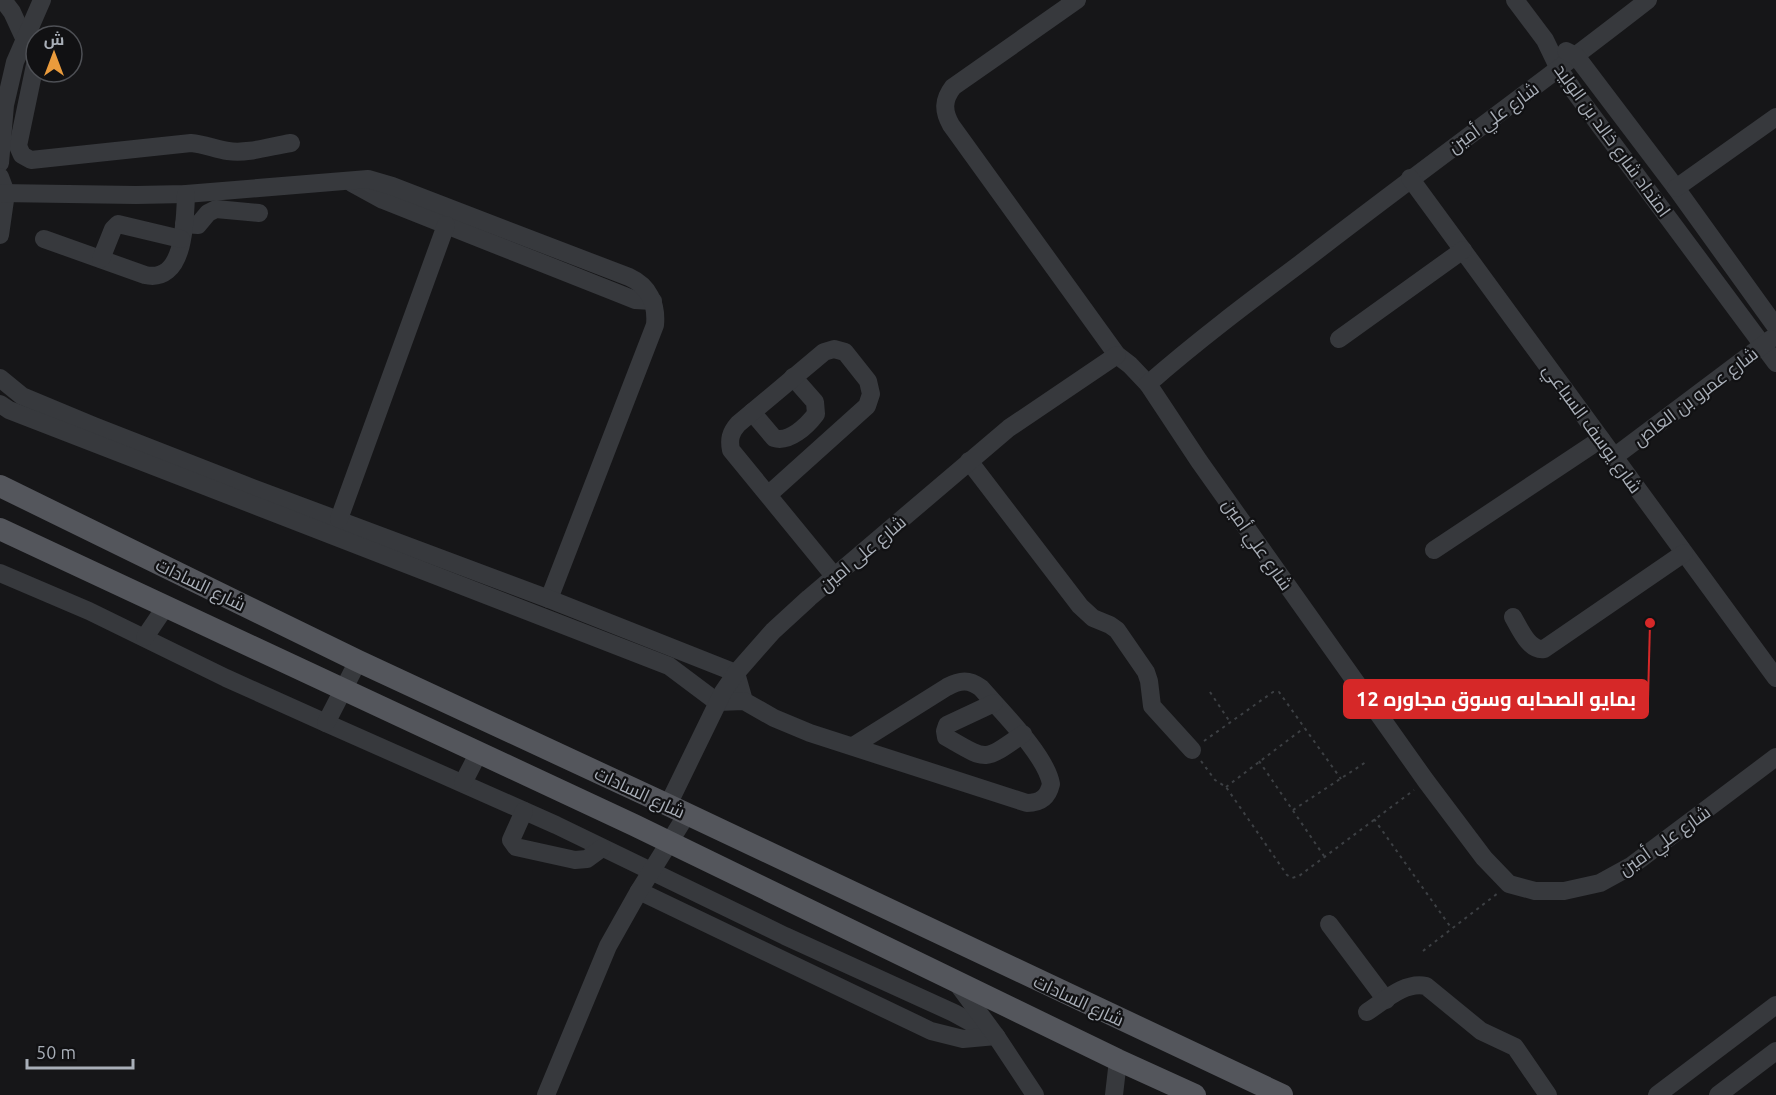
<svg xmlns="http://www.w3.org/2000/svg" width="1776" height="1095" font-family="Ubuntu,Cairo,sans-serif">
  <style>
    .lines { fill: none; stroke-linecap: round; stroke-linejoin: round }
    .path { stroke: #3d4044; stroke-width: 2; stroke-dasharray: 3 4.5; stroke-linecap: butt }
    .minor { stroke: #37393d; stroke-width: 18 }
    .major { stroke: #54565c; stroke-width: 22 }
    .labels { text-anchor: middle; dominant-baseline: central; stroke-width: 4.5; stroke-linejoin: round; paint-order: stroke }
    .street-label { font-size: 18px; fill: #a9afb8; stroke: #111113 }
    .leader { fill: none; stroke: #d62828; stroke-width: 2 }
    .callout-dot { fill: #d62828; stroke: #111113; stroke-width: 2 }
    .callout { fill: #d62828; stroke: #d62828; stroke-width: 2 }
    .callout-label { font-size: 20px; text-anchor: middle; font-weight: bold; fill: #fff }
  </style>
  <rect width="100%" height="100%" fill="#161618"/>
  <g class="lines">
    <!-- path -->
    <g class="path">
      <path d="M1210,692L1230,722"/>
      <path d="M1204,741L1273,692H1279L1341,779"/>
      <path d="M1201,761L1215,780L1226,787L1287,875L1292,878L1299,876L1414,790"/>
      <path d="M1259,761L1324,856"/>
      <path d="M1226,787L1304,728"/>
      <path d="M1293,810L1366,762"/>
      <path d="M1374,819L1452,929"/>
      <path d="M1423,951L1498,893"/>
    </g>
    <!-- minor -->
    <g class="minor">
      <path d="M3,0L12,12L24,38"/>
      <path d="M1077,0L953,87C943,100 943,111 951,125L1117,355L1130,365L1148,384"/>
      <path d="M1515,0L1545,40L1559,69L1574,91L1776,363"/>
      <path d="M1648,0C1534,89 1416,174 1301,263C1249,302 1197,341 1148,384L1199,461L1426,781L1484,858L1509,884L1535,891H1564L1600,883L1631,866L1776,757"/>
      <path d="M1566,51L1576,56L1676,188L1776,327"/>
      <path d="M36,60L18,146L22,155L31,160L191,143C204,144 215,149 228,151C248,154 271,146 291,143"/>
      <path d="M0,163L5,105L15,62L42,0"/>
      <path d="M0,177L6,193L0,235"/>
      <path d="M1410,178L1776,678"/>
      <path d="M352,183L383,200L620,294L635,300L653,301"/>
      <path d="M1676,188L1776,117"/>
      <path d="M0,193L136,195L186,194L368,179L392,186L629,277C649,286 657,304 655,325L549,599"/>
      <path d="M184,224L198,225L208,213L216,209L259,213"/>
      <path d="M44,239L145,275C185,284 185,221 186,194"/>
      <path d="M101,259L113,229L118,224L181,239"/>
      <path d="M1339,339L1463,250"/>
      <path d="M0,378L22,396L94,426L242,484L549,599L736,673L744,701"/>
      <path d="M0,404L9,410L669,666L717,702L744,701L774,718L810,733L1027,803C1041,803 1048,797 1051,784C1046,755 1000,710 981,688C969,679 960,680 947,687L853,746"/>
      <path d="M752,412L774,438C789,443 807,426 816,414L815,402L793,377"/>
      <path d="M1614,457L1771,339"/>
      <path d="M969,461L1080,606L1093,618L1110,625L1117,630L1146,672L1149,681L1152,706L1192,750"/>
      <path d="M768,495L867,406L871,394L868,381L845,352L834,349L824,352L738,424C730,433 729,440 731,450L835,577"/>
      <path d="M339,519L446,225"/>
      <path d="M1434,550L1601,439"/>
      <path d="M0,573L89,611L226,678L326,723L556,825L785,936L954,1013L996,1036"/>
      <path d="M1513,617C1520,629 1529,651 1544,649L1684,553"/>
      <path d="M145,637L166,606"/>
      <path d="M994,703L947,725L945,731L946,737C988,761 983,762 1023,734"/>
      <path d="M326,723L358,661"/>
      <path d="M463,783L479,752"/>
      <path d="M668,805L723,692L736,673L773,631L809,598L1009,428L1117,355"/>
      <path d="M524,811L511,840L516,847L575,860L587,859L602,848"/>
      <path d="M639,891L931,1031L963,1039L996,1036"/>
      <path d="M1329,924L1386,1000"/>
      <path d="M956,982L996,1036L1035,1095"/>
      <path d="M1367,1012C1384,1001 1405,981 1426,986L1481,1031L1515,1047L1548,1095"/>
      <path d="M546,1095L608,946L639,891L687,814"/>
      <path d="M1114,1095L1118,1060"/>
      <path d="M1657,1095L1776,1005"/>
      <path d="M1718,1095L1776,1051"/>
    </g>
    <!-- major -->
    <g class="major">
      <path d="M0,486L358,661L668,805L1282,1095"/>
      <path d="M0,529L634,825L1118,1060L1195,1095"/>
    </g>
  </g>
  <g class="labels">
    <!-- street labels -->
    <g class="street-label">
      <text transform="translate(1493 117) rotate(-36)">شارع علي أمين</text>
      <text transform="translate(1613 140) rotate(54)">امتداد شارع خالد بن الوليد</text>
      <text transform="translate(1695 396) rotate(-37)">شارع عمرو بن العاص</text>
      <text transform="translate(1593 428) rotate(54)">شارع يوسف السباعي</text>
      <text transform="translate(1258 544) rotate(55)">شارع علي أمين</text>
      <text transform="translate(862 553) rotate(-40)">شارع على امين</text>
      <text transform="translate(201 584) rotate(26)">شارع السادات</text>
      <text transform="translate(640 792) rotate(25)">شارع السادات</text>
      <text transform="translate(1664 840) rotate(-35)">شارع علي أمين</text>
      <text transform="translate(1079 1000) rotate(25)">شارع السادات</text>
    </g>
  </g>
  <!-- callouts -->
  <path class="leader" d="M1650 623L1648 699"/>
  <circle class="callout-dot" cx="1650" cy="623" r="6"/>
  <rect class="callout" x="1344" y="680" width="304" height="38" rx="6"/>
  <g class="callout-label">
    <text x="1496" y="706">بمايو الصحابه وسوق مجاوره 12</text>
  </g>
  <!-- north arrow -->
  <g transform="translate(54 54)"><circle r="28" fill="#111113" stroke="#4e5055" stroke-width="1.5"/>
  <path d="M0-4.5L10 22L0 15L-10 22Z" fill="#ea9b3c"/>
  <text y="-9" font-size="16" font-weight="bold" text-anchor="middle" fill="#a9afb8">ش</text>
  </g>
  <!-- scale -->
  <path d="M27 1059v9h106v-9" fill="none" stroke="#a9afb8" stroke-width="3"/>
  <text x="36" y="1059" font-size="18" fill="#a9afb8" stroke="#111113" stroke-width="4.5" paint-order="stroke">50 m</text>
</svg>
